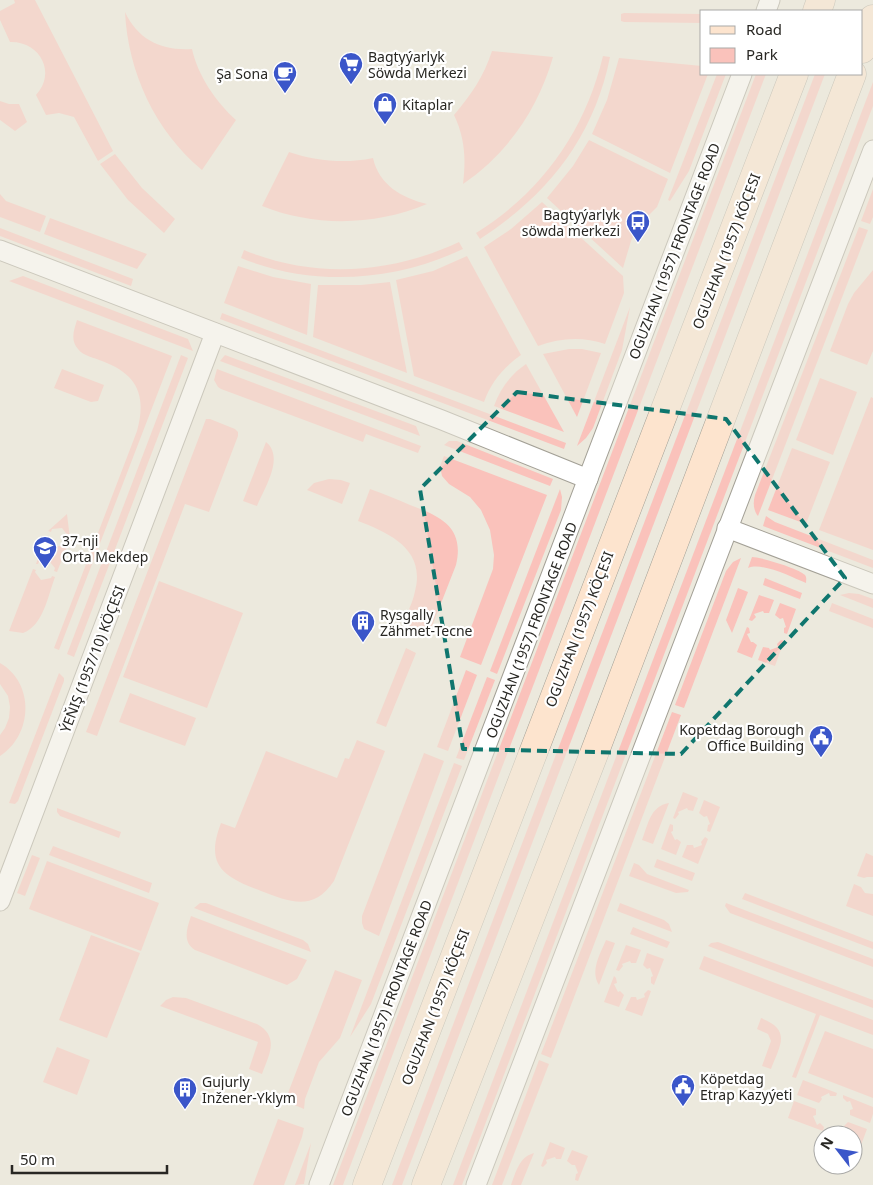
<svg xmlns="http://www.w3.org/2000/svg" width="873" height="1185" font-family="'Noto Sans',sans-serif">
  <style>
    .green { fill: #fac2bb }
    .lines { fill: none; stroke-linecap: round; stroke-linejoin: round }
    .street-casing { stroke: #a3a096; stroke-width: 21 }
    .secondary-casing { stroke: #a3a096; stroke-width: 29 }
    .street { stroke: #fff; stroke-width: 19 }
    .secondary { stroke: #fde4ce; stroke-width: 28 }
    .marked { fill: none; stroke: #0f766e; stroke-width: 4; stroke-dasharray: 10 6; stroke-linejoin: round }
    .labels { text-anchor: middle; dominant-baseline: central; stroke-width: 4.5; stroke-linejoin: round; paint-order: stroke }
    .poi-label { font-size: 14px; fill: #282723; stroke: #fff; text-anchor: start }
    .street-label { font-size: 14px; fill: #282723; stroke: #fff }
  </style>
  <rect width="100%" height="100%" fill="#ece9dd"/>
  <!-- green -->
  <g class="green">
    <path d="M14,0H35L113,151L98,161L74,117L59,113L46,115L36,95C57,73 40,41 10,42L0,20V11L15,3Z"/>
    <path d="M125,12C138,40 162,51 192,49C198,76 216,102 236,120L202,170C155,131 128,72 125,12Z"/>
    <path d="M624,13L702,14V23L624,22L621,21V14Z"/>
    <path d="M492,51L553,57C538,109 508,153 463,184C466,159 465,138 454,115C471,95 484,76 492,51Z"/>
    <path d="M603,56L610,57C594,137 548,195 480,239L476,233C542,192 585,131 603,56Z"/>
    <path d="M619,58L702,66V74H708L670,173L592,134L607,100Z"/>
    <path d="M717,74H726L689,171L670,201L668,200Z"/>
    <path d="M756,74H766L343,1185H333Z"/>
    <path d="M815,74H825L402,1185H392Z"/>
    <path d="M873,82V106L462,1185H453Z"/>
    <path d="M0,101L9,104H19L27,122L15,131L0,120Z"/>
    <path d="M589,140L668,179L657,207L639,225L631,241L623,268L547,198L573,166Z"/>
    <path d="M289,152C316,161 345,164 373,158C379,185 402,198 427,204C375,226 314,227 262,206Z"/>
    <path d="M115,154L142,188L175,219L164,233L128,200L100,164Z"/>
    <path d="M873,189V217L870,224L861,221Z"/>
    <path d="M0,194L6,201L46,216L40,232L0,217Z"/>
    <path d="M542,202L623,276L624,293L605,344C582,336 560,338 538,346L484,247L511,229Z"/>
    <path d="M50,218L147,254L137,269L44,234Z"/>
    <path d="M859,227L868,230L758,516C753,510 753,502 755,495Z"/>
    <path d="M0,228L133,279L131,286L0,236Z"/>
    <path d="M459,242L463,249C394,282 312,287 241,258L244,250C314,279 391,274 459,242Z"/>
    <path d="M467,256L521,355C504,367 491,382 484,402L414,376L396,280L433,271Z"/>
    <path d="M238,266L273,277L311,284L307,335L224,303Z"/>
    <path d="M873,270V351L867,365L830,351L848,304L854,293Z"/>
    <path d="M23,276L188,339L193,351L9,281Z"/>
    <path d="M390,282L407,373L313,337L318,285H361Z"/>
    <path d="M630,307L622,350L593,428L586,438L577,446Z"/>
    <path d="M222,313L566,443L564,449L220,319Z"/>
    <path d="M77,320L172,356L59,650L54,648L137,431C147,395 137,374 102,361C95,358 83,356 78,349C70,340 74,330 77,320Z"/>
    <path d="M569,349H582L601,353L577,417L543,354Z"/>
    <path d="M181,355L188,358L74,657L67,654Z"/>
    <path d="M225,355L416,426L420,436L220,361Z"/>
    <path d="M526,364L564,432L494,406C500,389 511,374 526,364Z"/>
    <path d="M62,369L104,385L98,401L91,402L54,388Z"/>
    <path d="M217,369L421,446L418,453L366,434L363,442L221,389L218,387L214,380Z"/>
    <path d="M820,378L857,392L833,455L796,440Z"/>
    <path d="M871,397L873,398V550L819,530Z"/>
    <path d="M206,419H210L235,429L238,432V436L209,512L185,504L97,736L86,732Z"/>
    <path d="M449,441H457L553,479L550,486L444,445Z"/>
    <path d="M266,442C285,457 264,489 257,506L243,501Z"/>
    <path d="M792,448L830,462L806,524L768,510Z"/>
    <path d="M444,456L547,495L481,665L460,657L493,569L494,555L490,530L481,510L470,497L449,484L442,476L440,466Z"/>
    <path d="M329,479L341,480L350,483L342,504L307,490L314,483Z"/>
    <path d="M370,489C384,494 397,499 410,505C440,516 465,527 456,565L429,634L403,624C407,613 413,602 415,591C426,549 389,533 358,521Z"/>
    <path d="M560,489L562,497L561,510L497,674L490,671Z"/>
    <path d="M67,514L70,539L67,538L68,536L62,528L52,529L51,532L48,531Z"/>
    <path d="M766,516L775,522L873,560V568L763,526Z"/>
    <path d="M46,536L49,537L48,539L54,547L64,545L65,543L68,544L57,572L54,571L55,568L49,561L39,562L38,564H36Z"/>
    <path d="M752,557C761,557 800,569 805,575C807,578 806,580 806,583C791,577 763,562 748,568Z"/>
    <path d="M741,558L684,708L675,705L726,571L733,562Z"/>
    <path d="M33,569L36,570L35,572L41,580L51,578L52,576L55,577C48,596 43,626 23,633L9,631Z"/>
    <path d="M765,578L802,593L800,599L763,585Z"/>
    <path d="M159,581L243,613L207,708L123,677Z"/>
    <path d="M738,588L748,592L732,633L726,620Z"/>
    <path d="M849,593L859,594L873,599V608L840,595Z"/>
    <path d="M759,595L774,600L769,613H764L763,611L754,614L756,617L752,621L749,620Z"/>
    <path d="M780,603L796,609L787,634L784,633V628L786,627L783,618L780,619L775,615Z"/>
    <path d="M832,603L873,619V628L829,611Z"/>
    <path d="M747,627L749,628L750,633L747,634L751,642H753L757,645L752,658L737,652Z"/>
    <path d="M781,640L784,641L775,666L758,660L763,647L769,648L770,650L778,647L777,644Z"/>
    <path d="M406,648L416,653L386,727L376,723Z"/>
    <path d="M0,663C35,683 33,735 0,756V735L5,728L9,718L10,707L8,696L0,684Z"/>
    <path d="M466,670L477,675L448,751L437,747Z"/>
    <path d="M59,673L64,678V681L18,801L15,804L9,803Z"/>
    <path d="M487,677L495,680L464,760L456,758Z"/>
    <path d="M130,693L196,718L185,746L119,722Z"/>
    <path d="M672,712L681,715L551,1058L541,1054Z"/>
    <path d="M357,740L385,751L334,881C313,912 290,902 261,891C225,877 204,867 221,823L235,828L266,751L337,778L345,758L349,759Z"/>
    <path d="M424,753L444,761L379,936L364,929L362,923V916Z"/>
    <path d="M454,763L462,766L371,1004L350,1037Z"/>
    <path d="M683,792L698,798L693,811L688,810L687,808L678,812L679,814L675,819L673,818Z"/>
    <path d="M704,800L720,807L710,832L707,831L708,825L710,824L707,816L704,817L699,813Z"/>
    <path d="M669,803L653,844L642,840C648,825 650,806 669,803Z"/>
    <path d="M57,808L121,832L119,838L60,816L57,812Z"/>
    <path d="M670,824L673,825V831L671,832L675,840L677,839L681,842L676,855L661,849Z"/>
    <path d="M705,837L708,839L698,864L682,857L687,845H693L694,848L702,845L701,842Z"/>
    <path d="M53,846L152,883L149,893L49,855Z"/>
    <path d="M866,853L873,856V877H867L864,878L857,876Z"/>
    <path d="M32,855L40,858L25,896L17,893Z"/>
    <path d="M657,859L695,873L692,881L654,867Z"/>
    <path d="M47,861L159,903L141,951L29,909Z"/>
    <path d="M634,863L639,865L647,874L689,890L688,892L676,893L629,876Z"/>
    <path d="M854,884L861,887L865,893L873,894V916L846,906Z"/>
    <path d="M745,893L873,942V949L742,899Z"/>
    <path d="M200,903H206L303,940L308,944L311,952L194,908Z"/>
    <path d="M620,903L664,920L669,924L672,932L617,911Z"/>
    <path d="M726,903L873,959V967L730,913L725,906Z"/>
    <path d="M191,916L307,960L297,979L287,985L195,950C182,942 187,928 191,916Z"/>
    <path d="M633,927L670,942L667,948L630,934Z"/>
    <path d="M91,935L140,953L107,1038L59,1020Z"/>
    <path d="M606,940L615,943L599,985C590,971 600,954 606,940Z"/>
    <path d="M718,942L873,1000V1008L708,946L711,943Z"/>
    <path d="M626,945L641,950L636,963H631L630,961L622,964L623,966L619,971L616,970Z"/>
    <path d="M647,953L664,959L654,985L651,983V977L653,976L650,968L647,969L643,965Z"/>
    <path d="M704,956L873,1020V1035L820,1015L796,1078L792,1077L816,1014L699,969Z"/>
    <path d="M335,970L362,980L340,1038L319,1062L305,1099L304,1109L285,1101Z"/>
    <path d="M614,976L616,978L617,983L614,984L618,992L620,991L624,995L619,1007L604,1002Z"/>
    <path d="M648,990L651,991L642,1016L625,1010L631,997H636L637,1000L645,997L644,994Z"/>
    <path d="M173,997L186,998L257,1024C280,1037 269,1055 262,1074L249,1069L258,1042L160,1006L166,1000Z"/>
    <path d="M761,1018C792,1030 780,1045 771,1069L762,1066L771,1041L768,1034L757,1029Z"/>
    <path d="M825,1031L873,1049V1098L808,1073Z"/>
    <path d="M57,1047L90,1060L77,1095L43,1082Z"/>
    <path d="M539,1060L549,1064L502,1185H492Z"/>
    <path d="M803,1080L837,1093L836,1096H830L829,1093L821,1097L822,1099L819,1103L797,1095Z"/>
    <path d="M843,1095L873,1107V1114L870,1123L850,1115V1110L853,1109L850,1101L847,1102L843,1098Z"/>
    <path d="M794,1101L816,1109V1115L813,1116L817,1125L820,1123L824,1127L823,1131L788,1118Z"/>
    <path d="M278,1119L304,1128L302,1137L284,1185H253Z"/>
    <path d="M848,1122L867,1129L854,1164L853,1135H828L830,1130H836L837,1132L845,1129L844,1126Z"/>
    <path d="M550,1142L565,1148L561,1159H556L555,1157L546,1160L547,1163L543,1167L541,1166Z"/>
    <path d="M311,1143L304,1184L295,1185Z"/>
    <path d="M572,1150L588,1156L578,1181L575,1180L576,1174L578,1173L575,1165H572L567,1161Z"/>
    <path d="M534,1153L521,1185H511C516,1172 519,1157 534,1153Z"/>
  </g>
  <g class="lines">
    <!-- street casing -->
    <g class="street-casing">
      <g id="street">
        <path d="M766,11L770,0"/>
        <path d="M0,250L442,420L588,479"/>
        <path d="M727,528L873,584"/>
        <path d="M0,901L215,333"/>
        <path d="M319,1185L742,74"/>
        <path d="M476,1185L873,150"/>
      </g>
    </g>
    <!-- secondary casing -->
    <g class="secondary-casing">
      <g id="secondary">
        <path d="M817,11L821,0"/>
        <path d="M862,49L873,19"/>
        <path d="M367,1185L794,74"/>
        <path d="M426,1185L592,759L852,74"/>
      </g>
    </g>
    <!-- street -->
    <use href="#street" class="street"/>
    <!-- secondary -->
    <use href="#secondary" class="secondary"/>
  </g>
  <!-- marked area -->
  <path d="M0 0H873V1185H0ZM517,392L726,419L845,578L681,754L463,749L420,489Z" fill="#ece9dd" fill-opacity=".55" fill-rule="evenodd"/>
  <path class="marked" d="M517,392L726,419L845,578L681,754L463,749L420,489Z"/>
  <!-- icons -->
  <defs>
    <g id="supermarket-pin" transform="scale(1.25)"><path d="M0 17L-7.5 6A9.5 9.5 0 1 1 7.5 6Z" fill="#3b56c9" stroke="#fff"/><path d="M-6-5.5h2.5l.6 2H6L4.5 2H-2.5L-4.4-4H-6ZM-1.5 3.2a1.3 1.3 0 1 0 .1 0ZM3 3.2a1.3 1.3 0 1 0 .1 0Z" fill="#fff"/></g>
    <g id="cafe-pin" transform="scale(1.25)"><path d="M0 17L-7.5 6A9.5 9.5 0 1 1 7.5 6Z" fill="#3b56c9" stroke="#fff"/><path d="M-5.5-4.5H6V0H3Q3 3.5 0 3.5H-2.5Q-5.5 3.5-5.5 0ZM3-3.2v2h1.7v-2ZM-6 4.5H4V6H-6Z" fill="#fff"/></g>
    <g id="shop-pin" transform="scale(1.25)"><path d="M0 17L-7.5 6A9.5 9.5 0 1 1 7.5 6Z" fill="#3b56c9" stroke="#fff"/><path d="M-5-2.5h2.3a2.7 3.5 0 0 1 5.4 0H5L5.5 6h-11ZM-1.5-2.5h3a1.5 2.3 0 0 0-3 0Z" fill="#fff"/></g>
    <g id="bus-pin" transform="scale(1.25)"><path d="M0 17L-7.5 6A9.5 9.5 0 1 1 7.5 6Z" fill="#3b56c9" stroke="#fff"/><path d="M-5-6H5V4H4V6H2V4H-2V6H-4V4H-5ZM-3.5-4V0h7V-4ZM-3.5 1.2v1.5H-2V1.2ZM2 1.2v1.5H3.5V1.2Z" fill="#fff"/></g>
    <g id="school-pin" transform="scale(1.25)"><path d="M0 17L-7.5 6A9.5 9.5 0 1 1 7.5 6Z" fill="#3b56c9" stroke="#fff"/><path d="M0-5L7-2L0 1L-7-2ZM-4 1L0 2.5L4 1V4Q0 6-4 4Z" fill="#fff"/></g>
    <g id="building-pin" transform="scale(1.25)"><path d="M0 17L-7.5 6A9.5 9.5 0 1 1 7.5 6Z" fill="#3b56c9" stroke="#fff"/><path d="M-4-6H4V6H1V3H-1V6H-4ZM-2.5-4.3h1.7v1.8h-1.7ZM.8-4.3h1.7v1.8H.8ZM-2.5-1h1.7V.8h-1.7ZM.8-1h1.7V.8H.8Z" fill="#fff"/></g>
    <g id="civic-pin" transform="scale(1.25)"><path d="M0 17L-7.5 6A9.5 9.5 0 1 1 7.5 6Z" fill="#3b56c9" stroke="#fff"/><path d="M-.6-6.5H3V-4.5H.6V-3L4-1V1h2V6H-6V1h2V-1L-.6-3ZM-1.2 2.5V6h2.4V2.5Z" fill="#fff"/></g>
  </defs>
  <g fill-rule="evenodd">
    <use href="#supermarket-pin" x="351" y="64"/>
    <use href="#cafe-pin" x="285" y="73"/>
    <use href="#shop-pin" x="385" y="104"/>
    <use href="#bus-pin" x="638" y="222"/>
    <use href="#school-pin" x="45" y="548"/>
    <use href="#building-pin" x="363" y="622"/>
    <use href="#civic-pin" x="821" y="737"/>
    <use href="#civic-pin" x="683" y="1086"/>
    <use href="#building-pin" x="185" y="1089"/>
  </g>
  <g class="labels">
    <!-- poi labels -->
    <g class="poi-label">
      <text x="368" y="56">Bagtyýarlyk<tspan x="368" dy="16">Söwda Merkezi</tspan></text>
      <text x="268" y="73" text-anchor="end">Şa Sona</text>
      <text x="402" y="104">Kitaplar</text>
      <text x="620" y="214" text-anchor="end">Bagtyýarlyk<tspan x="620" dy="16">söwda merkezi</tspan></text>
      <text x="62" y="540">37-nji<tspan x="62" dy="16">Orta Mekdep</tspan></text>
      <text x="380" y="614">Rysgally<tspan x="380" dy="16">Zähmet-Tecne</tspan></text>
      <text x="804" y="729" text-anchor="end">Kopetdag Borough<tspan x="804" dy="16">Office Building</tspan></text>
      <text x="700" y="1078">Köpetdag<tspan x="700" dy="16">Etrap Kazyýeti</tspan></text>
      <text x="202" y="1081">Gujurly<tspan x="202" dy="16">Inžener-Yklym</tspan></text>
    </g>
    <!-- street labels -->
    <g class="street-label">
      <text transform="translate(674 251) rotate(-69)">OGUZHAN (1957) FRONTAGE ROAD</text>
      <text transform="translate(726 251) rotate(-69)">OGUZHAN (1957) KÖÇESI</text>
      <text transform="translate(579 629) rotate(-69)">OGUZHAN (1957) KÖÇESI</text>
      <text transform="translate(531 630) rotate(-69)">OGUZHAN (1957) FRONTAGE ROAD</text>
      <text transform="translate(92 659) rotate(-69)">ÝEŇIŞ (1957/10) KÖÇESI</text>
      <text transform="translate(435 1007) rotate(-69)">OGUZHAN (1957) KÖÇESI</text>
      <text transform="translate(386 1008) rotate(-69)">OGUZHAN (1957) FRONTAGE ROAD</text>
    </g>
  </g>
  <!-- legend -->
  <rect x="700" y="10" width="162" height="65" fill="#ffffff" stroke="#a9a9a7"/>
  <rect x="710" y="26" width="25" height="8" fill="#fde4ce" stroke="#a9a9a7"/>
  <text x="746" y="35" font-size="15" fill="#282723">Road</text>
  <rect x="710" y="48" width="25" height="15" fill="#fac2bb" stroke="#a9a9a7"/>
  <text x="746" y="60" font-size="15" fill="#282723">Park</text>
  <!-- north arrow -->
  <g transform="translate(838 1150) rotate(301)"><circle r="24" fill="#ffffff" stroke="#a9a9a7"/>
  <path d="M0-4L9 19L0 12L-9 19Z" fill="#3b56c9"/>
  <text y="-8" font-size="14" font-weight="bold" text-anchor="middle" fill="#282723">N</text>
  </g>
  <!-- scale -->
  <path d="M12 1165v8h155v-8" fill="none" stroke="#282723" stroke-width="2.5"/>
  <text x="20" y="1165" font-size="15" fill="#282723" stroke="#ffffff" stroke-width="4" paint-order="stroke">50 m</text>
</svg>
